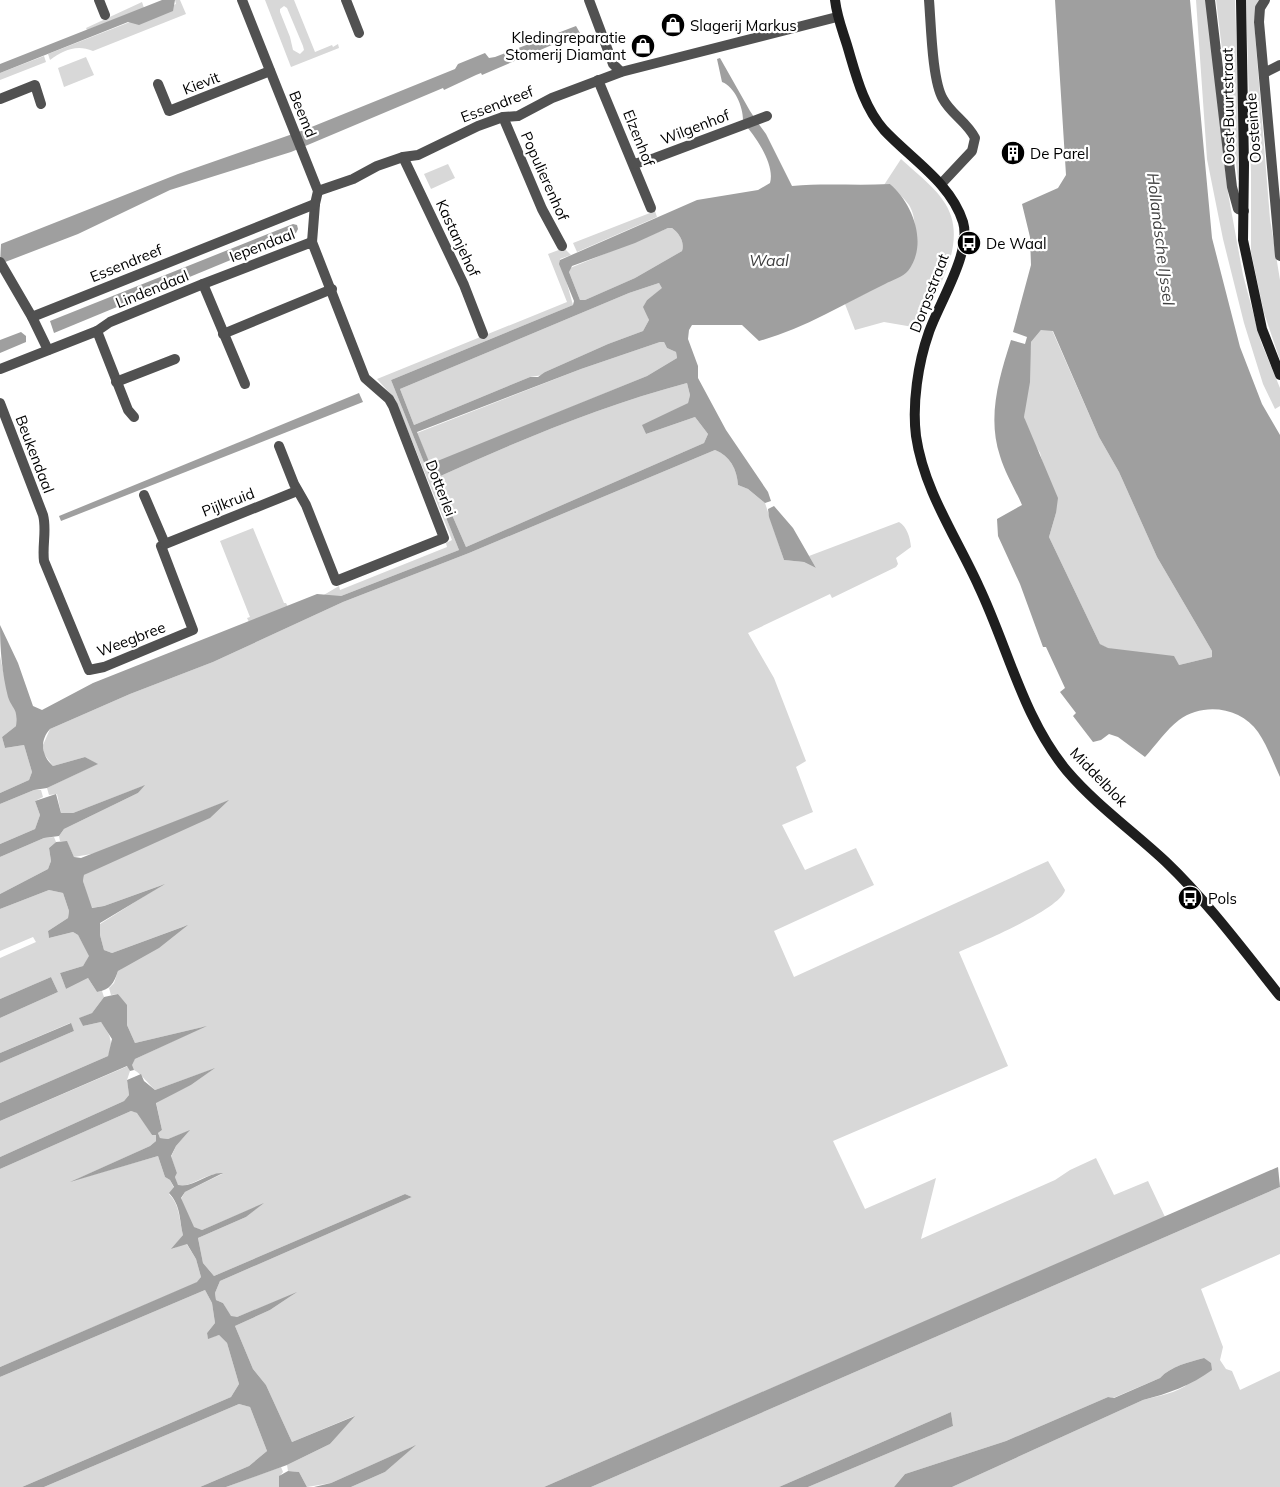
<svg xmlns="http://www.w3.org/2000/svg" width="1280" height="1487" font-family="Mulish,sans-serif">
  <style>
    .green { fill: #d8d8d8; fill-rule: evenodd }
    .water { fill: #9f9f9f; fill-rule: evenodd }
    .lines { fill: none; stroke-linecap: round; stroke-linejoin: round }
    .street { stroke: #515151; stroke-width: 10 }
    .secondary { stroke: #1e1e1e; stroke-width: 10 }
    .labels { text-anchor: middle; dominant-baseline: central; stroke-width: 4.5; stroke-linejoin: round; paint-order: stroke }
    .poi-label { font-size: 15px; fill: #000; stroke: #fff; text-anchor: start }
    .street-label { font-size: 15px; fill: #000; stroke: #fff }
    .water-label { font-size: 16px; font-style: italic; fill: #404040; stroke: #fff }
  </style>
  <rect width="100%" height="100%" fill="#fff"/>
  <!-- green -->
  <g class="green">
    <path d="M175,0H180L186,14L93,51C77,44 63,50 50,60L48,54L176,4Z"/>
    <path d="M265,0H294L315,52L332,45L333,47L338,44L339,48L291,67ZM284,6L287,8L303,46L304,50L300,54L293,50L290,37L280,12V9Z"/>
    <path d="M1196,0H1206L1228,193L1243,275L1261,342L1280,388V406L1275,409L1263,384L1244,323L1223,239L1207,159Z"/>
    <path d="M1216,0H1235L1241,179L1238,180Z"/>
    <path d="M1246,0H1259L1254,21L1270,219L1280,280V360L1264,313L1251,252V173Z"/>
    <path d="M142,2L144,8L87,30L86,28Z"/>
    <path d="M44,56L46,62L0,80V73Z"/>
    <path d="M86,57L94,75L64,87L58,68Z"/>
    <path d="M901,159C918,175 944,193 951,216C963,253 934,295 919,328L884,322L855,330L845,304L908,271C911,251 921,225 909,205C904,198 896,191 890,184L884,185Z"/>
    <path d="M448,164L455,178L431,189L424,174Z"/>
    <path d="M655,211L657,217L577,252L573,243Z"/>
    <path d="M668,228H672C679,233 685,242 682,251L635,278L585,300H580L569,272L570,268Z"/>
    <path d="M564,248L571,255L560,259L573,305L391,380L459,550L341,596H322L339,586L340,590L447,547L446,543L452,540L395,399L377,379L567,302L548,254Z"/>
    <path d="M659,283L663,288L647,300L644,306L649,320L643,331L608,344L545,372L543,375L530,377L414,425L400,389L629,293Z"/>
    <path d="M1041,330H1052L1099,437L1119,472L1157,557L1212,651V657L1179,665L1107,648L1100,644L1049,537L1056,513L1040,453L1030,437L1024,417L1031,342Z"/>
    <path d="M660,342H664L667,348L676,352L677,358L647,376L430,465L417,433L581,369Z"/>
    <path d="M687,383L690,395L688,403L643,426L646,434L695,417L708,434L704,443L466,547L436,478C518,441 600,406 687,383Z"/>
    <path d="M715,450C730,456 737,469 738,485L748,489L765,503L784,560L804,562L816,568L809,556L899,522C907,527 910,537 911,547L896,558L898,564L896,567L832,598L830,594L748,633L774,678L806,761L796,767L813,812L782,825L805,870L856,848L874,885L774,931L794,977L1048,861L1065,890C1061,909 979,943 959,952L1008,1066L833,1141L865,1209L936,1178L921,1239L1055,1180L1070,1170L1096,1158L1114,1195L1148,1181L1165,1217L544,1487H351L385,1472L414,1446L331,1483L307,1487L299,1472L288,1471L287,1465L330,1444L354,1416L292,1442L266,1385L253,1369L235,1326L270,1310L294,1294L237,1317H231L223,1303L216,1300L215,1293L220,1281L412,1197L405,1194L214,1276L203,1263L198,1238L246,1217L261,1205L202,1230L193,1227L181,1199L185,1192L222,1174C206,1172 194,1187 178,1186L175,1177L177,1173L171,1157L176,1146L189,1131L168,1139L160,1138L158,1133L162,1130L156,1102L191,1085L213,1069L155,1090C148,1084 143,1075 134,1070L131,1065L135,1059L203,1027L135,1043L127,1025L126,1005L118,994L111,995L109,988L114,983L118,971L185,926L112,953L104,950L100,935V924L162,885L104,906L91,908L83,881L84,875L227,801L97,853L74,857L67,842L60,841L59,836L64,829L138,793L143,786L73,813H61L57,794L49,795L47,788L97,764L85,757L53,766L44,754L43,745L50,729L130,694L213,662L343,602L469,553Z"/>
    <path d="M253,528L284,603H286L288,607L249,622L247,618L250,617L220,541Z"/>
    <path d="M0,656L9,698L17,712L16,726L2,737L5,748L24,745L32,772L29,780L0,793Z"/>
    <path d="M34,790H41L43,797L35,801L40,815L35,829L0,844V804Z"/>
    <path d="M54,837L56,842L49,848L51,861L48,869L0,894V857L44,838Z"/>
    <path d="M49,890L63,893L69,911L68,918L48,931L49,938L73,932L78,935L90,956L83,966L60,973L66,989L88,978L97,992L102,991L104,997L92,1013L80,1018L83,1026L101,1022C110,1034 114,1042 108,1056L0,1103V1063L74,1031L70,1023L0,1053V1018L58,992L51,977L0,999V958L36,942L33,937L0,951V909Z"/>
    <path d="M128,1066L130,1071L127,1080L129,1095L124,1101L0,1157V1121Z"/>
    <path d="M131,1111L138,1113L152,1135H156V1141L150,1146L75,1180L158,1156L165,1177L170,1180L174,1188L169,1194C180,1205 179,1219 183,1235L172,1249L186,1243L196,1259L201,1277L198,1282L182,1289L0,1367V1169Z"/>
    <path d="M1280,1187V1254L1201,1289L1223,1347L1220,1360L1226,1369L1232,1371L1240,1390L1280,1371V1487H952L1143,1400C1158,1396 1178,1393 1189,1383C1196,1377 1200,1365 1204,1358C1189,1362 1171,1366 1160,1378L1113,1398L1108,1397L1006,1441L905,1474L894,1487H808L953,1426L951,1412L779,1487H591Z"/>
    <path d="M205,1290L212,1303L215,1323L207,1333L208,1338L219,1335L227,1343L239,1384L231,1397L22,1487H0V1377Z"/>
    <path d="M239,1404L250,1407L267,1451L249,1466L200,1487H44Z"/>
    <path d="M281,1467L283,1472L279,1477V1487H226Z"/>
  </g>
  <!-- water -->
  <g class="water">
    <path d="M162,0H175L173,11L139,25L128,22L0,73V64Z"/>
    <path d="M1055,0H1190L1212,238L1240,347L1262,404L1280,435V777C1273,762 1267,745 1258,732C1241,707 1203,702 1179,720C1166,730 1156,745 1145,757L1118,737L1109,734L1101,740L1093,742L1073,716L1076,713L1060,692L1065,688L1046,647H1043L1020,584L998,536L997,519L1022,505C1015,489 1005,473 1000,456C987,417 999,378 1011,340L1025,344L1027,337L1013,332L1031,265L1030,237L1022,204L1058,188L1066,175ZM1041,330L1053,331L1099,437L1119,472L1157,557L1212,651V657L1179,665L1174,656L1108,648L1100,644L1049,537L1056,513L1058,498L1024,417L1030,382L1031,342Z"/>
    <path d="M576,26L580,33L482,75L481,73L476,75L444,90L443,88L291,152L170,190L78,234L0,264L1,244L178,174L304,130L455,69L458,64L485,53L489,58L495,57Z"/>
    <path d="M720,58L750,111L754,117L743,120C743,107 735,87 722,82L717,59Z"/>
    <path d="M758,123L766,134L792,186C825,183 857,186 890,184C912,203 929,243 908,271C903,277 892,280 885,284C844,304 803,329 759,341L742,325H692L689,330L688,339L698,366V378L726,430L768,492L771,501L765,503L748,489L738,485C737,469 730,456 715,450L469,553L343,602L213,662L130,694L50,729C39,741 42,756 53,766L85,757L98,764L47,788L34,790L0,804V793L29,780L32,772L24,745L5,748L2,737L16,726C18,707 13,711 8,697C2,673 0,649 0,625L18,663L33,706L42,710L93,683L317,594L341,596L459,550L391,380L573,305L574,301L559,264L560,260L697,200L758,190L770,183C775,166 758,140 747,127ZM668,228H672C679,233 685,242 682,251L635,278L585,300H580L569,272L572,266L635,243ZM659,283L662,288L647,300L643,307L649,320L643,331L608,344L545,372L538,377H530L414,425L400,389L629,293ZM660,342H664L667,348L676,352L677,358L647,376L430,464L417,432L581,369ZM687,383L690,395L688,403L642,425L646,434L695,417L708,434L704,443L466,547L436,478C518,441 600,406 687,383Z"/>
    <path d="M293,224L297,225L298,229L296,233L54,333L50,321Z"/>
    <path d="M21,332L26,336V342L0,353V340Z"/>
    <path d="M359,393L363,402L61,521L59,516Z"/>
    <path d="M774,506L793,528L816,568L804,562L784,560L769,517L768,509Z"/>
    <path d="M145,785L138,793L64,829L59,836L44,838L0,857V844L35,829L40,815L35,801L56,794L61,813H73Z"/>
    <path d="M229,800L210,818L84,875L83,881L92,908L104,906L165,884L100,923V935L104,950L112,953L188,925L159,948L118,971C114,983 110,990 97,992L88,978L66,989L60,973L83,966L89,956L78,935L73,932L49,938L48,931L68,918L69,911L63,893L49,890L0,909V894L48,869L51,861L49,848L56,842L67,841L74,857L81,858Z"/>
    <path d="M51,977L58,992L0,1018V999Z"/>
    <path d="M118,994L127,1005V1025L135,1043L207,1026L135,1059L132,1065L134,1070L130,1071L127,1066L0,1121V1103L108,1056L112,1039L101,1022L83,1026L79,1018L92,1013L104,997Z"/>
    <path d="M71,1023L74,1031L0,1063V1053Z"/>
    <path d="M215,1068L191,1085L156,1103L162,1130L158,1133L160,1138L168,1139L190,1130L176,1146L171,1156L177,1173L175,1177L178,1185C194,1188 207,1172 223,1173L185,1192L181,1198L194,1227L202,1230L264,1203L246,1217L198,1238L203,1263L214,1276L405,1194L412,1197L220,1281L215,1293L216,1300L223,1303L231,1316L237,1317L297,1292L270,1310L235,1326L253,1369L266,1385L292,1442L355,1416L330,1444L287,1465L226,1487H200L249,1466L267,1451L250,1407L239,1404L44,1487H22L231,1397L239,1384L227,1343L219,1335L208,1339L207,1333L215,1323L212,1303L205,1290L0,1377V1367L197,1282L201,1277L196,1259L187,1244L171,1249L183,1235C179,1218 181,1206 169,1193L174,1187L170,1180L165,1177L158,1156L70,1182L150,1146L156,1141V1135H152L137,1113L131,1111L0,1169V1157L124,1101L129,1095L127,1080L141,1074L144,1081L155,1090Z"/>
    <path d="M1278,1167L1280,1187L591,1487H544Z"/>
    <path d="M1204,1358L1211,1363L1212,1370C1192,1385 1167,1394 1143,1400L952,1487H894L905,1474L1006,1441L1108,1397L1114,1398L1160,1378C1171,1366 1189,1362 1204,1358Z"/>
    <path d="M951,1412L953,1426L808,1487H779Z"/>
    <path d="M416,1445L385,1472L351,1487H314L331,1483Z"/>
    <path d="M288,1471L299,1472L307,1487H279V1476Z"/>
  </g>
  <g class="lines">
    <!-- street -->
    <g class="street">
      <path d="M99,0L105,15"/>
      <path d="M242,0L318,191L315,204L312,242"/>
      <path d="M346,0L359,33"/>
      <path d="M589,0L613,64L621,72"/>
      <path d="M929,0C931,23 932,81 943,99C951,114 967,122 975,138L972,151L941,184"/>
      <path d="M1210,0L1232,187L1238,209L1244,211"/>
      <path d="M1265,0L1260,8L1259,22L1280,256"/>
      <path d="M1264,73L1280,65"/>
      <path d="M598,80L651,208"/>
      <path d="M158,84L169,111L270,71"/>
      <path d="M0,99L35,85L41,104"/>
      <path d="M503,117L542,209L562,246"/>
      <path d="M403,157L464,285L483,334"/>
      <path d="M634,164L655,158L767,116"/>
      <path d="M318,191L353,179L377,166L403,157L418,155L478,126L503,117L518,116L552,98L621,72L837,17"/>
      <path d="M0,262L32,317L48,350"/>
      <path d="M203,284L312,242L365,378L389,399L393,406L444,538L336,581L306,505L294,484L279,446"/>
      <path d="M32,317L315,204"/>
      <path d="M97,331L110,322L203,284L245,384"/>
      <path d="M223,334L332,289"/>
      <path d="M0,369L97,331L128,410L134,417"/>
      <path d="M116,382L175,359"/>
      <path d="M0,403L43,515C47,530 42,545 44,561L89,670L104,667L193,630L161,546L165,544L144,495"/>
      <path d="M165,544L297,491"/>
    </g>
    <!-- secondary -->
    <g class="secondary">
      <path d="M835,0C837,17 842,29 847,45C856,75 863,106 884,130C911,159 951,183 963,222C972,252 939,303 929,332C918,363 912,404 916,436C924,491 957,538 979,587C1008,648 1023,718 1067,771C1096,805 1134,832 1166,862C1206,900 1245,952 1280,996"/>
      <path d="M1241,0L1244,165L1243,240L1262,329L1280,375"/>
    </g>
  </g>
  <!-- icons -->
  <defs>
    <g id="shop-disc" transform="scale(1.25)"><circle r="9.5" fill="#000" stroke="#fff"/><path d="M-5-2.5h2.3a2.7 3.5 0 0 1 5.4 0H5L5.5 6h-11ZM-1.5-2.5h3a1.5 2.3 0 0 0-3 0Z" fill="#fff"/></g>
    <g id="building-disc" transform="scale(1.25)"><circle r="9.5" fill="#000" stroke="#fff"/><path d="M-4-6H4V6H1V3H-1V6H-4ZM-2.5-4.3h1.7v1.8h-1.7ZM.8-4.3h1.7v1.8H.8ZM-2.5-1h1.7V.8h-1.7ZM.8-1h1.7V.8H.8Z" fill="#fff"/></g>
    <g id="bus-disc" transform="scale(1.25)"><circle r="9.5" fill="#000" stroke="#fff"/><path d="M-5-6H5V4H4V6H2V4H-2V6H-4V4H-5ZM-3.5-4V0h7V-4ZM-3.5 1.2v1.5H-2V1.2ZM2 1.2v1.5H3.5V1.2Z" fill="#fff"/></g>
  </defs>
  <g fill-rule="evenodd">
    <use href="#shop-disc" x="673" y="25"/>
    <use href="#shop-disc" x="643" y="46"/>
    <use href="#building-disc" x="1013" y="153"/>
    <use href="#bus-disc" x="969" y="243"/>
    <use href="#bus-disc" x="1190" y="898"/>
  </g>
  <g class="labels">
    <!-- poi labels -->
    <g class="poi-label">
      <text x="690" y="25">Slagerij Markus</text>
      <text x="626" y="37" text-anchor="end">Kledingreparatie<tspan x="626" dy="17">Stomerij Diamant</tspan></text>
      <text x="1030" y="153">De Parel</text>
      <text x="986" y="243">De Waal</text>
      <text x="1208" y="898">Pols</text>
    </g>
    <!-- street labels -->
    <g class="street-label">
      <text transform="translate(201 83) rotate(-21)">Kievit</text>
      <text transform="translate(497 104) rotate(-21)">Essendreef</text>
      <text transform="translate(1228 106) rotate(-91)">Oost Buurtstraat</text>
      <text transform="translate(303 114) rotate(68)">Beemd</text>
      <text transform="translate(695 127) rotate(-21)">Wilgenhof</text>
      <text transform="translate(1253 128) rotate(-94)">Oosteinde</text>
      <text transform="translate(639 138) rotate(68)">Elzenhof</text>
      <text transform="translate(545 176) rotate(66)">Populierenhof</text>
      <text transform="translate(458 238) rotate(65)">Kastanjehof</text>
      <text transform="translate(262 245) rotate(-21)">Iependaal</text>
      <text transform="translate(126 263) rotate(-22)">Essendreef</text>
      <text transform="translate(152 289) rotate(-22)">Lindendaal</text>
      <text transform="translate(929 293) rotate(-69)">Dorpsstraat</text>
      <text transform="translate(35 454) rotate(69)">Beukendaal</text>
      <text transform="translate(441 488) rotate(69)">Dotterlei</text>
      <text transform="translate(228 502) rotate(-21)">Pijlkruid</text>
      <text transform="translate(131 639) rotate(-21)">Weegbree</text>
      <text transform="translate(1099 777) rotate(46)">Middelblok</text>
    </g>
    <!-- water labels -->
    <g class="water-label">
      <text transform="translate(1161 239) rotate(83)">Hollandsche IJssel</text>
      <text x="769" y="260">Waal</text>
    </g>
  </g>
</svg>
